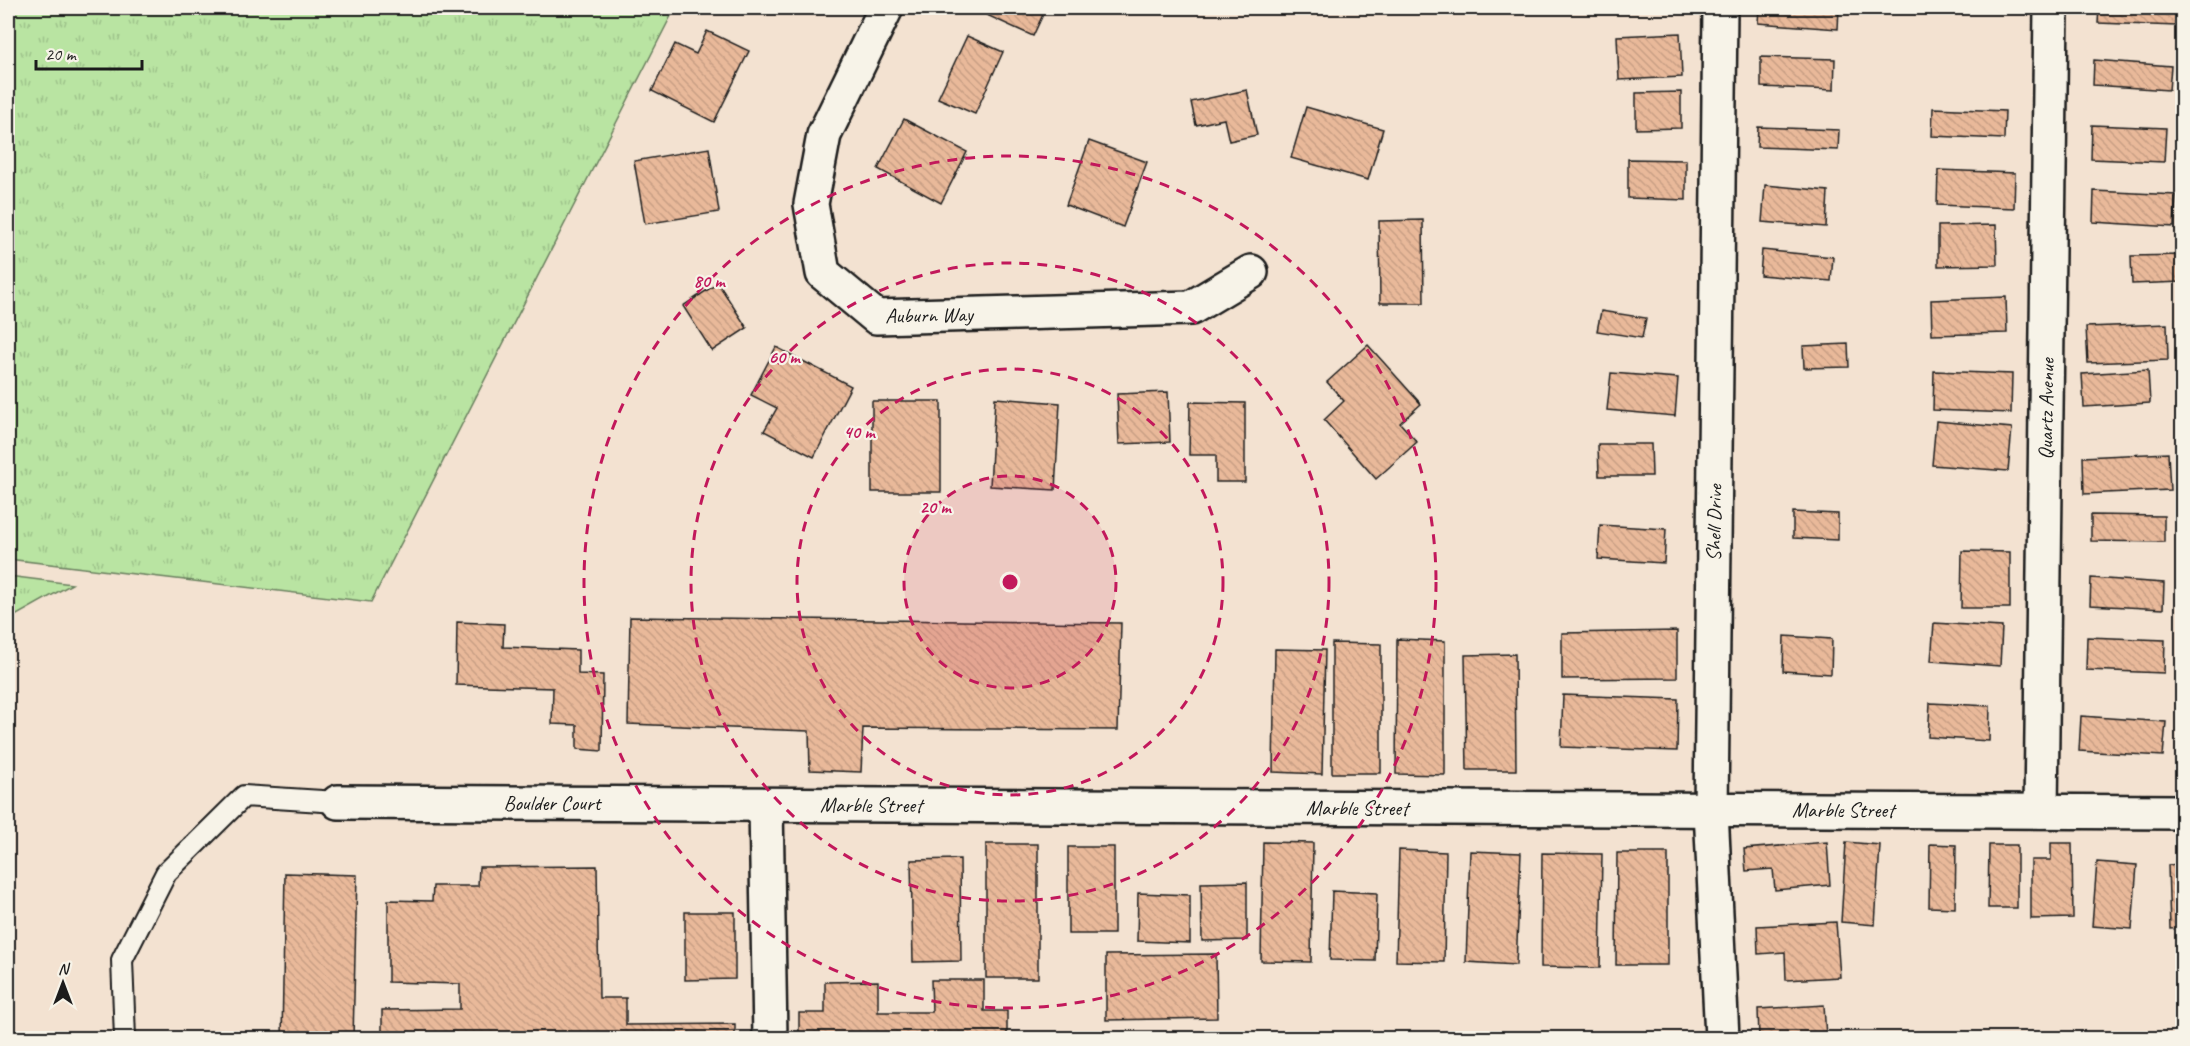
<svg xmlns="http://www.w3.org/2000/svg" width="2190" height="1046" font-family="Caveat,sans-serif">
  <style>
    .park { fill: url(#park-tufts); stroke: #6a805f; stroke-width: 1.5 }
    .building { fill: url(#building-back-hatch); stroke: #1c1c1c; stroke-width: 1.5 }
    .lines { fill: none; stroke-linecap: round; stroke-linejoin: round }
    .lane-casing { stroke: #1c1c1c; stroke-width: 24 }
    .street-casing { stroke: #1c1c1c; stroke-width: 38 }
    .lane { stroke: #f7f3e8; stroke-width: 20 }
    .street { stroke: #f7f3e8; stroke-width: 33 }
    .ring { fill: none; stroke: #c2185b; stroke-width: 3; stroke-dasharray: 10 8 }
    .labels { text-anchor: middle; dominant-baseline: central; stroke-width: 4.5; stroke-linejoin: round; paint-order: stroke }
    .street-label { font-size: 21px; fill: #1c1c1c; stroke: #f7f3e8 }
    .centre { fill: #c2185b; stroke: #f7f3e8; stroke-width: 3 }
    .ring-label { font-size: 18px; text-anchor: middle; font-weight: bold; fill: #c2185b; stroke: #f7f3e8; stroke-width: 4.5; stroke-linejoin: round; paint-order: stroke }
  </style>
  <defs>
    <pattern id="park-tufts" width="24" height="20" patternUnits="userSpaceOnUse" patternTransform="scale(1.5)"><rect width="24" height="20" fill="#b9e4a2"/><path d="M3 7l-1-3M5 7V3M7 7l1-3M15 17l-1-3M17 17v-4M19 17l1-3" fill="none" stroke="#9ec38b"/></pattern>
    <pattern id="building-back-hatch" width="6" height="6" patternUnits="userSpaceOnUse" patternTransform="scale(1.5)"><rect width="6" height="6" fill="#e9b99a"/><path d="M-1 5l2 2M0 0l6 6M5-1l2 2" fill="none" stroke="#c79e84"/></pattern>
  </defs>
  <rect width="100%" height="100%" fill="#f3e2d1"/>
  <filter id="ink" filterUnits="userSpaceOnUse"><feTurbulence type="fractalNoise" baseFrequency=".0167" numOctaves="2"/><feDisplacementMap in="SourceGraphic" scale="12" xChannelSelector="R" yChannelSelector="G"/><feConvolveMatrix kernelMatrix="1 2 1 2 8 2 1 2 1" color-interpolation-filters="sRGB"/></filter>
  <g filter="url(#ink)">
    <!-- park -->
    <g class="park">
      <path d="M8,8H675L371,602L8,559Z"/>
      <path d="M8,576L72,584L8,620Z"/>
    </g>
    <!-- building -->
    <g class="building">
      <path d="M980,8H1046L1033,36L978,11Z"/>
      <path d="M1759,8H1839L1838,29L1758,23Z"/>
      <path d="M2099,8H2178L2177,26L2098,23Z"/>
      <path d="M707,31L749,51L714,122L652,91L675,44L696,54Z"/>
      <path d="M1680,33L1682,77L1619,80L1617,36Z"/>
      <path d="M967,36L1003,52L975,114L938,98Z"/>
      <path d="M1761,57L1835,59L1834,90L1761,87Z"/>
      <path d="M2094,60L2171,66L2169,90L2093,85Z"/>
      <path d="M1247,90L1257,135L1229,141L1224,119L1196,125L1191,102Z"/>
      <path d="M1681,92V128L1636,129V93Z"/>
      <path d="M1306,107L1383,129L1368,180L1291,158Z"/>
      <path d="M1933,108L2005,111L2004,139L1932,136Z"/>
      <path d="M904,119L967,152L941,203L878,169Z"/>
      <path d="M2092,125L2166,128L2164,162L2091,159Z"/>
      <path d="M1758,127L1839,130L1838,150L1757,147Z"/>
      <path d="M1089,141L1147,162L1123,227L1066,205Z"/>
      <path d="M709,148L719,212L645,224L634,161Z"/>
      <path d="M1628,159L1686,160V200L1628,198Z"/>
      <path d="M1938,170L2015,173L2014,208L1937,205Z"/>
      <path d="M1765,185L1828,191L1826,227L1762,222Z"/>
      <path d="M2094,191L2176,195L2174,227L2093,222Z"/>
      <path d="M1423,220L1424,303H1380L1379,221Z"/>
      <path d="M1996,225L1997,265L1938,266V226Z"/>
      <path d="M1762,250L1833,257L1831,281L1760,275Z"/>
      <path d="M2182,255V282L2132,284L2131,256Z"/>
      <path d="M718,283L747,328L712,351L683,306Z"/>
      <path d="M2006,297L2007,333L1932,335L1931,300Z"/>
      <path d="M1601,311L1646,318L1642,338L1597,331Z"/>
      <path d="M2167,324L2168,360L2088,363L2086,327Z"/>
      <path d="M1848,344L1849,367L1804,368L1803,346Z"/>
      <path d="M1368,345L1421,404L1400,423L1417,442L1376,479L1324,420L1344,401L1327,382Z"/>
      <path d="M776,347L851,386L814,457L764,431L777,408L751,395Z"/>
      <path d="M2148,370L2150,403L2084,407L2082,374Z"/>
      <path d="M1934,371L2012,374L2011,413L1933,410Z"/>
      <path d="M1611,373L1678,378L1675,416L1607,410Z"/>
      <path d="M1168,392L1170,442L1119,444L1117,394Z"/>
      <path d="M995,398L1060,403L1055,490L990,486Z"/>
      <rect x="872" y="401" width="69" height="91"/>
      <path d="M1190,402L1245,403V482H1216V455H1189Z"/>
      <path d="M1936,421L2012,428L2008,471L1932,465Z"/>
      <path d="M1598,444H1651L1652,476H1599Z"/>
      <path d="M2168,453L2170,490L2084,494L2083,457Z"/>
      <path d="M1793,512L1838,514V540L1793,538Z"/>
      <path d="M2091,515L2164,516V542L2091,541Z"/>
      <path d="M1600,525L1666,529L1664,563L1598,559Z"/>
      <path d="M1962,551L2010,552V608H1961Z"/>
      <path d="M2091,578L2164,583L2163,609L2090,605Z"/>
      <path d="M630,617L1121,623L1118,730L863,728L861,772L810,770L809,731L628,724Z"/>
      <path d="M457,622L504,624L503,647L578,650V674L603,675L602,751L577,749V725L552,724L553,688L456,685Z"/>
      <path d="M1934,623L2002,627L2000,666L1931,661Z"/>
      <path d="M1677,631V678L1562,679V633Z"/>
      <path d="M1784,636L1832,639L1831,674L1783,671Z"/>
      <path d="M2087,637L2165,640L2164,673L2086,670Z"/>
      <path d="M1397,639L1445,641V775L1396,774Z"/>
      <path d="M1332,643L1381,644V773H1332Z"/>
      <path d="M1275,649L1325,650L1322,774L1273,772Z"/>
      <path d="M1515,654L1516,770H1467L1465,655Z"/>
      <path d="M1563,695L1678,699L1677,751L1561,747Z"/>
      <path d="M1930,703L1990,706L1989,741L1928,737Z"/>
      <path d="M2081,716L2166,722L2163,756L2079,751Z"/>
      <path d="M1263,842L1313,843L1311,962L1261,961Z"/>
      <path d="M1827,842L1830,885L1775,890L1773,869L1746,871L1744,849Z"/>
      <path d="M1846,842L1880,845L1875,925L1841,922Z"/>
      <path d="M2051,843H2072L2073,918L2031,919V860H2051Z"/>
      <rect x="986" y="844" width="52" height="134"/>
      <path d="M1930,844L1956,845L1955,908L1929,907Z"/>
      <path d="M1989,845H2017V908H1988Z"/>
      <rect x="1068" y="847" width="46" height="87"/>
      <path d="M1399,850L1446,852L1444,962L1396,961Z"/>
      <path d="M1470,851L1521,853L1516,965L1466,962Z"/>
      <path d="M1542,853L1602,854L1600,968L1541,967Z"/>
      <path d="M1617,853H1668V965H1616Z"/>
      <path d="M960,859L961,961L913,962L911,860Z"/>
      <path d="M2097,862L2137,865L2132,929L2092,926Z"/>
      <path d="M2182,864V928L2170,929L2168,865Z"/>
      <path d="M597,866L599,998H626V1025L735,1024V1038H382V1010L460,1009V984L388,982V900L432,901L433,886H478L479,867Z"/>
      <path d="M285,873L357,875L353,1038H282Z"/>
      <path d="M1247,882V940L1202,941L1201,883Z"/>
      <path d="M1332,891L1377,893L1375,961L1330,960Z"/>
      <path d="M1138,893L1190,895V943L1137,941Z"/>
      <path d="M685,912H735V979L685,980Z"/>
      <path d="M1836,922L1840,977L1786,980L1785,952L1758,954L1757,926Z"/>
      <path d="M1216,954L1217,1018L1106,1020V955Z"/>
      <path d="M931,980H984V1011H1007V1038H799V1013H825V982L878,981V1012H932Z"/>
      <path d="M1824,1005L1826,1038H1782V1036L1759,1037L1758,1009Z"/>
      <path d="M35,1030L38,1038H13Z"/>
    </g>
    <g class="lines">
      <!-- lane casing -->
      <g class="lane-casing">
        <path id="lane" d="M125,1038L122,960L166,873L244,796L338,802"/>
      </g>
      <!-- street casing -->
      <g class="street-casing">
        <g id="street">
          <path d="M886,8L824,135L811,204L823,273L876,317L1191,308L1251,272"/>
          <path d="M1720,8L1711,810L1722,1038"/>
          <path d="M338,802L2182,812"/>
          <path d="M766,805L770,1038"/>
          <path d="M2041,811L2051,8"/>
        </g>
      </g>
      <!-- lane -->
      <use href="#lane" class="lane"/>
      <!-- street -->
      <use href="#street" class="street"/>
    </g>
  </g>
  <!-- distance rings -->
  <circle cx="1010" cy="582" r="106" fill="#c2185b" fill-opacity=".12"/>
  <g class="ring">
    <circle cx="1010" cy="582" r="106"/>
    <circle cx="1010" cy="582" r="213"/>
    <circle cx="1010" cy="582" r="319"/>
    <circle cx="1010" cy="582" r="426"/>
  </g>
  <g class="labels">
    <!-- street labels -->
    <g class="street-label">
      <text transform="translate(929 315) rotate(-1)">Auburn Way</text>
      <text transform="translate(2046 409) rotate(-89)">Quartz Avenue</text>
      <text transform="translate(1714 523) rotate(-89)">Shell Drive</text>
      <text x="552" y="803">Boulder Court</text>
      <text x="871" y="805">Marble Street</text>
      <text x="1357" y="808">Marble Street</text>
      <text x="1843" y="810">Marble Street</text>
    </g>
  </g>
  <circle cx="1010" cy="582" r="9" class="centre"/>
  <g class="ring-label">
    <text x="709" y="287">80 m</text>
    <text x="784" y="363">60 m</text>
    <text x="859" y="438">40 m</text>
    <text x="935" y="513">20 m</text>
  </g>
  <!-- margin -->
  <rect width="2190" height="1046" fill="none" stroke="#f7f3e8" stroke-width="30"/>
  <rect x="15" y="15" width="2160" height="1016" fill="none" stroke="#1c1c1c" stroke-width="2" filter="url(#ink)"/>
  <!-- north arrow -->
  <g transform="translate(63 983)" stroke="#f7f3e8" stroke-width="4.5" paint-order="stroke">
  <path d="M0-4.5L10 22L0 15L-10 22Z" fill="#1c1c1c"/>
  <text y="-9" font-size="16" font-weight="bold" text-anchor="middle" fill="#1c1c1c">N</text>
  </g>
  <!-- scale -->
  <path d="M36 60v9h106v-9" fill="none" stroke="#1c1c1c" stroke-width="3"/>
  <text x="45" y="60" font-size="18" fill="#1c1c1c" stroke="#f7f3e8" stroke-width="4.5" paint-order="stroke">20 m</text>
</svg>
